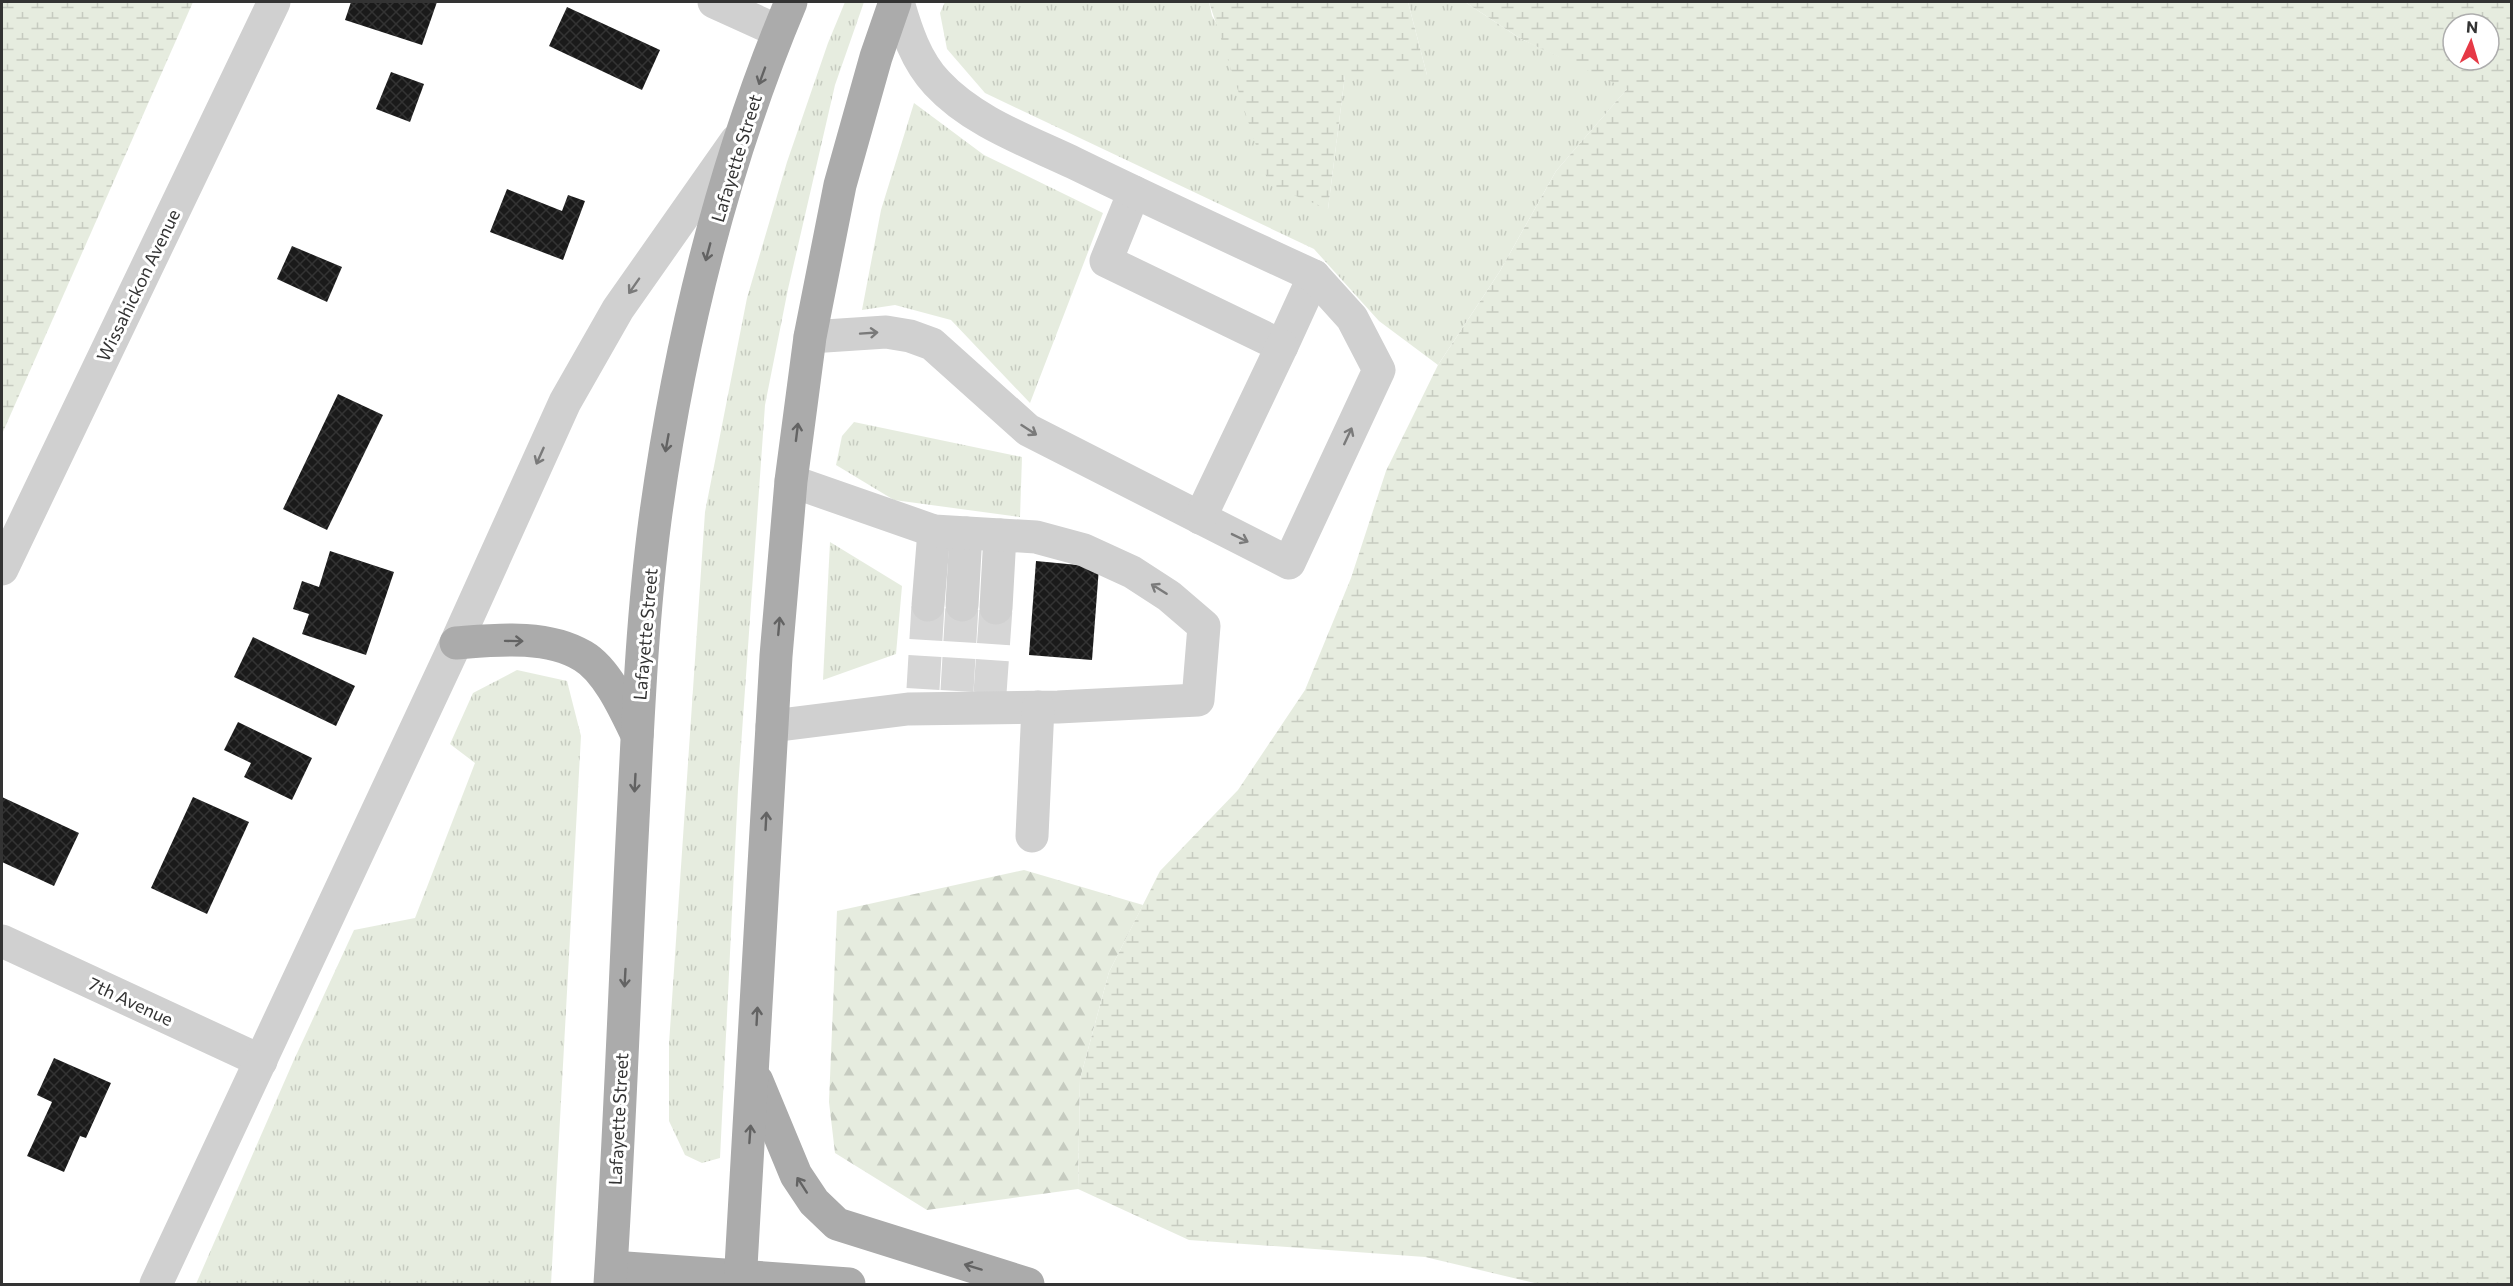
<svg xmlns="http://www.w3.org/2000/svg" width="2513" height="1286" font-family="Commissioner,sans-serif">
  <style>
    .grass { fill: url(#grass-tufts) }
    .forest { fill: url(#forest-firs) }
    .wetland { fill: url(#wetland-marsh); fill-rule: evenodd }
    .building { fill: url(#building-cross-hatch) }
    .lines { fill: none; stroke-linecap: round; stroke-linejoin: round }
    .minor-tunnel { stroke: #d6d6d6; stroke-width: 33; stroke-dasharray: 33 16; stroke-linecap: butt }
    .minor { stroke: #d0d0d0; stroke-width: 33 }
    .major { stroke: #ababab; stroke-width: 33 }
    .oneway { stroke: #636363 }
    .oneway2 { stroke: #7a7a7a }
    .labels { text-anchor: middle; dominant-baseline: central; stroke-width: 6; stroke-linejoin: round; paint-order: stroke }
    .street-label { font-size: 18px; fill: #333; stroke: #fff }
  </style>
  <defs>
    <pattern id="grass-tufts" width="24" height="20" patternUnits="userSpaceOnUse" patternTransform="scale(1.5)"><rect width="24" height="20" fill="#e6ecdf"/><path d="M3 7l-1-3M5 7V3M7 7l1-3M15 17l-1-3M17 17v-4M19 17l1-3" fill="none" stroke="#c6cbc0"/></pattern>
    <pattern id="forest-firs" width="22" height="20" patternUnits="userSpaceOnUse" patternTransform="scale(1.5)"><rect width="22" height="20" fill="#e6ecdf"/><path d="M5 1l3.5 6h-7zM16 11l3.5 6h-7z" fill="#c6cbc0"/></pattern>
    <pattern id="wetland-marsh" width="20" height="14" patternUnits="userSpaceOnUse" patternTransform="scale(1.5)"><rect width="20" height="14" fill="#e6ecdf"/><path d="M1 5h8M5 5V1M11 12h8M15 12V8" fill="none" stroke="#c6cbc0"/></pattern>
    <pattern id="building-cross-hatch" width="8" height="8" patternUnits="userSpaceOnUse" patternTransform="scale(1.5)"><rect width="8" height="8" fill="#1a1a1a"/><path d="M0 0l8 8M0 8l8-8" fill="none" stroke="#333"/></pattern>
  </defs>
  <rect width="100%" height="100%" fill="#fff"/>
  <!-- grass -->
  <g class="grass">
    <path d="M845,2H864L835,85L788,289L765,405L738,789L720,1158L702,1163L685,1155L669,1121V1044L705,512L747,298L787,162L828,43Z"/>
    <path d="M945,2H1209L1212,16L1328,209L1345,75H1427L1408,2H1465L1521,39L1628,88L1556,171L1500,271L1438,365L1379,321L1314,249L985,93L947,49L940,13Z"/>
    <path d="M914,103L984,155L1103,213L1030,403L951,320L895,305L862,310L881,210Z"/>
    <path d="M854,422L1022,457L1020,517L894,500L836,465L842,436Z"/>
    <path d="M830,542L902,586L896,654L823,680Z"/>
    <path d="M517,670L567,681L581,736L551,1284H196L293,1062L354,930L415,918L475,763L450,744L473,693Z"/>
  </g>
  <!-- forest -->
  <path class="forest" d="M1024,870L1143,905L1109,972L1080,1079L1078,1189L927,1210L835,1153L829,1102L837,911Z"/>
  <!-- wetland -->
  <g class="wetland">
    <path d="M2,2H193L2,434Z"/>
    <path d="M1209,2H1408L1427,75H1345L1328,209L1269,185Z"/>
    <path d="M1465,2H2511V1284H1539L1425,1257L1189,1240L1078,1189L1080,1079L1109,972L1160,871L1238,790L1305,690L1351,578L1386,471L1438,365L1500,271L1556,171L1627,89L1521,39ZM2453,24H2489V60H2453Z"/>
  </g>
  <!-- building -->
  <g class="building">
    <path d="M351,2H437L422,45L345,20Z"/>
    <path d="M567,7L660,50L642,90L549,46Z"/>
    <path d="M391,72L424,84L410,122L376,109Z"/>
    <path d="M507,189L562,211L568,195L585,201L563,260L490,232Z"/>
    <path d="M292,246L342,267L327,302L277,279Z"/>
    <path d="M338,394L383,415L327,530L283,509Z"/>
    <path d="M330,551L394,572L366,655L302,634L309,614L293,609L302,581L319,587Z"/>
    <path d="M1036,561L1099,567L1092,660L1029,655Z"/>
    <path d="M253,637L355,686L336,726L234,677Z"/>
    <path d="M238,722L312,758L292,800L244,777L251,763L224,750Z"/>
    <path d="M2,797L79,833L54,886L2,862Z"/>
    <path d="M193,797L249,822L207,914L151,888Z"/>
    <path d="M54,1058L111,1083L86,1138L80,1136L64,1172L27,1156L52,1102L37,1095Z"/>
  </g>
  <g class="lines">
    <!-- minor-tunnel -->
    <g class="minor-tunnel">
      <path d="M923,689L928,605"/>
      <path d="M957,691L962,605"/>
      <path d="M990,693L996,608"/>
    </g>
    <!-- minor -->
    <g class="minor">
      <path d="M714,2L778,31"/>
      <path d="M1134,192L1106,261L1282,346L1314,276"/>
      <path d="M810,337L886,332L910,336L932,344L1028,430L1289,563L1379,370L1352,318L1314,276C1234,239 1154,202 1074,163C1028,141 973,122 937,83C916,61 906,30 898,2"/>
      <path d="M1200,518L1282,346"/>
      <path d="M2,569L274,2"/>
      <path d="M928,605L934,531"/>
      <path d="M962,605L966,533"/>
      <path d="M996,608L1000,535"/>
      <path d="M772,726L908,709L1058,707L1198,700L1204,626L1169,596L1132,572L1084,550L1036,537L934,531L791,481"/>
      <path d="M1032,836L1038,707"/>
      <path d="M2,941L261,1061"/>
      <path d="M156,1284L456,643L565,402L618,309L736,141"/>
    </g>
    <!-- major -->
    <g class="major">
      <path d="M456,643C496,640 546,634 583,656C607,670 625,710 637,735"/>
      <path d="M757,1081L796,1175L814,1202L837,1224L1028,1284"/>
      <path d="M612,1267L849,1284"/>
      <path d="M610,1284C620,1130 625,975 633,820C638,720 642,619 655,520C679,343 722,166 791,2"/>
      <path d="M740,1284L776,656L791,481L810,337L840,185L876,57L895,2"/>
    </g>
  </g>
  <!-- one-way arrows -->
  <defs><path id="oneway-shaft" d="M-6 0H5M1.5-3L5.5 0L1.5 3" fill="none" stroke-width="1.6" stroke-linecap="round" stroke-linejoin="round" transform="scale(1.5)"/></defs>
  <g class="oneway">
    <use href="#oneway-shaft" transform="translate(762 76) rotate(110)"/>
    <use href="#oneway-shaft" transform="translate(708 252) rotate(105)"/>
    <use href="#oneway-shaft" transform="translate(797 432) rotate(-83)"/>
    <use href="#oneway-shaft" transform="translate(667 443) rotate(100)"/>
    <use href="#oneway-shaft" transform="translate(779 626) rotate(-85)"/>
    <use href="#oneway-shaft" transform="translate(514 641) rotate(1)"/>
    <use href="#oneway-shaft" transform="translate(635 783) rotate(93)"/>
    <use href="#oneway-shaft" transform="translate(766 821) rotate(-87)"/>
    <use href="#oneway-shaft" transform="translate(625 978) rotate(93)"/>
    <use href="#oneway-shaft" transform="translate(757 1016) rotate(-87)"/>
    <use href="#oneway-shaft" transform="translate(750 1134) rotate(-86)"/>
    <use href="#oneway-shaft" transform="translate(802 1185) rotate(-123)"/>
    <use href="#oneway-shaft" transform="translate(973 1267) rotate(-163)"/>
  </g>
  <g class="oneway2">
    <use href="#oneway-shaft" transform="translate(634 286) rotate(125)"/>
    <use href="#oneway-shaft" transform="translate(869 333) rotate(-4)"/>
    <use href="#oneway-shaft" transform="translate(1029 430) rotate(33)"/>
    <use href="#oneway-shaft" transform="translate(1348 436) rotate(-65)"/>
    <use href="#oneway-shaft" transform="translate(540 456) rotate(114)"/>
    <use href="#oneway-shaft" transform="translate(1240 538) rotate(26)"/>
    <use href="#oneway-shaft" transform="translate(1159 589) rotate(-148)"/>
  </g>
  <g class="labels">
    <!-- street labels -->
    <g class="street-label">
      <text transform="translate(736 158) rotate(-73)">Lafayette Street</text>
      <text transform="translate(138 285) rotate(-64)">Wissahickon Avenue</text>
      <text transform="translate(645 634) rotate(-85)">Lafayette Street</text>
      <text transform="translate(131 1001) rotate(25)">7th Avenue</text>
      <text transform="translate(618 1119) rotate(-87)">Lafayette Street</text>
    </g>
  </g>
  <!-- border -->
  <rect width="2513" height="1286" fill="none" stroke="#333333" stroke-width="6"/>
  <!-- north arrow -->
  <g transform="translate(2471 42) rotate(4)"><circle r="28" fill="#ffffff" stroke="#adadad" stroke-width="1.5"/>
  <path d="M0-4.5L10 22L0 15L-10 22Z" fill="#e63946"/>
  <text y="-9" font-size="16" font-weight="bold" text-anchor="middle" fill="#333333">N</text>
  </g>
</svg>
